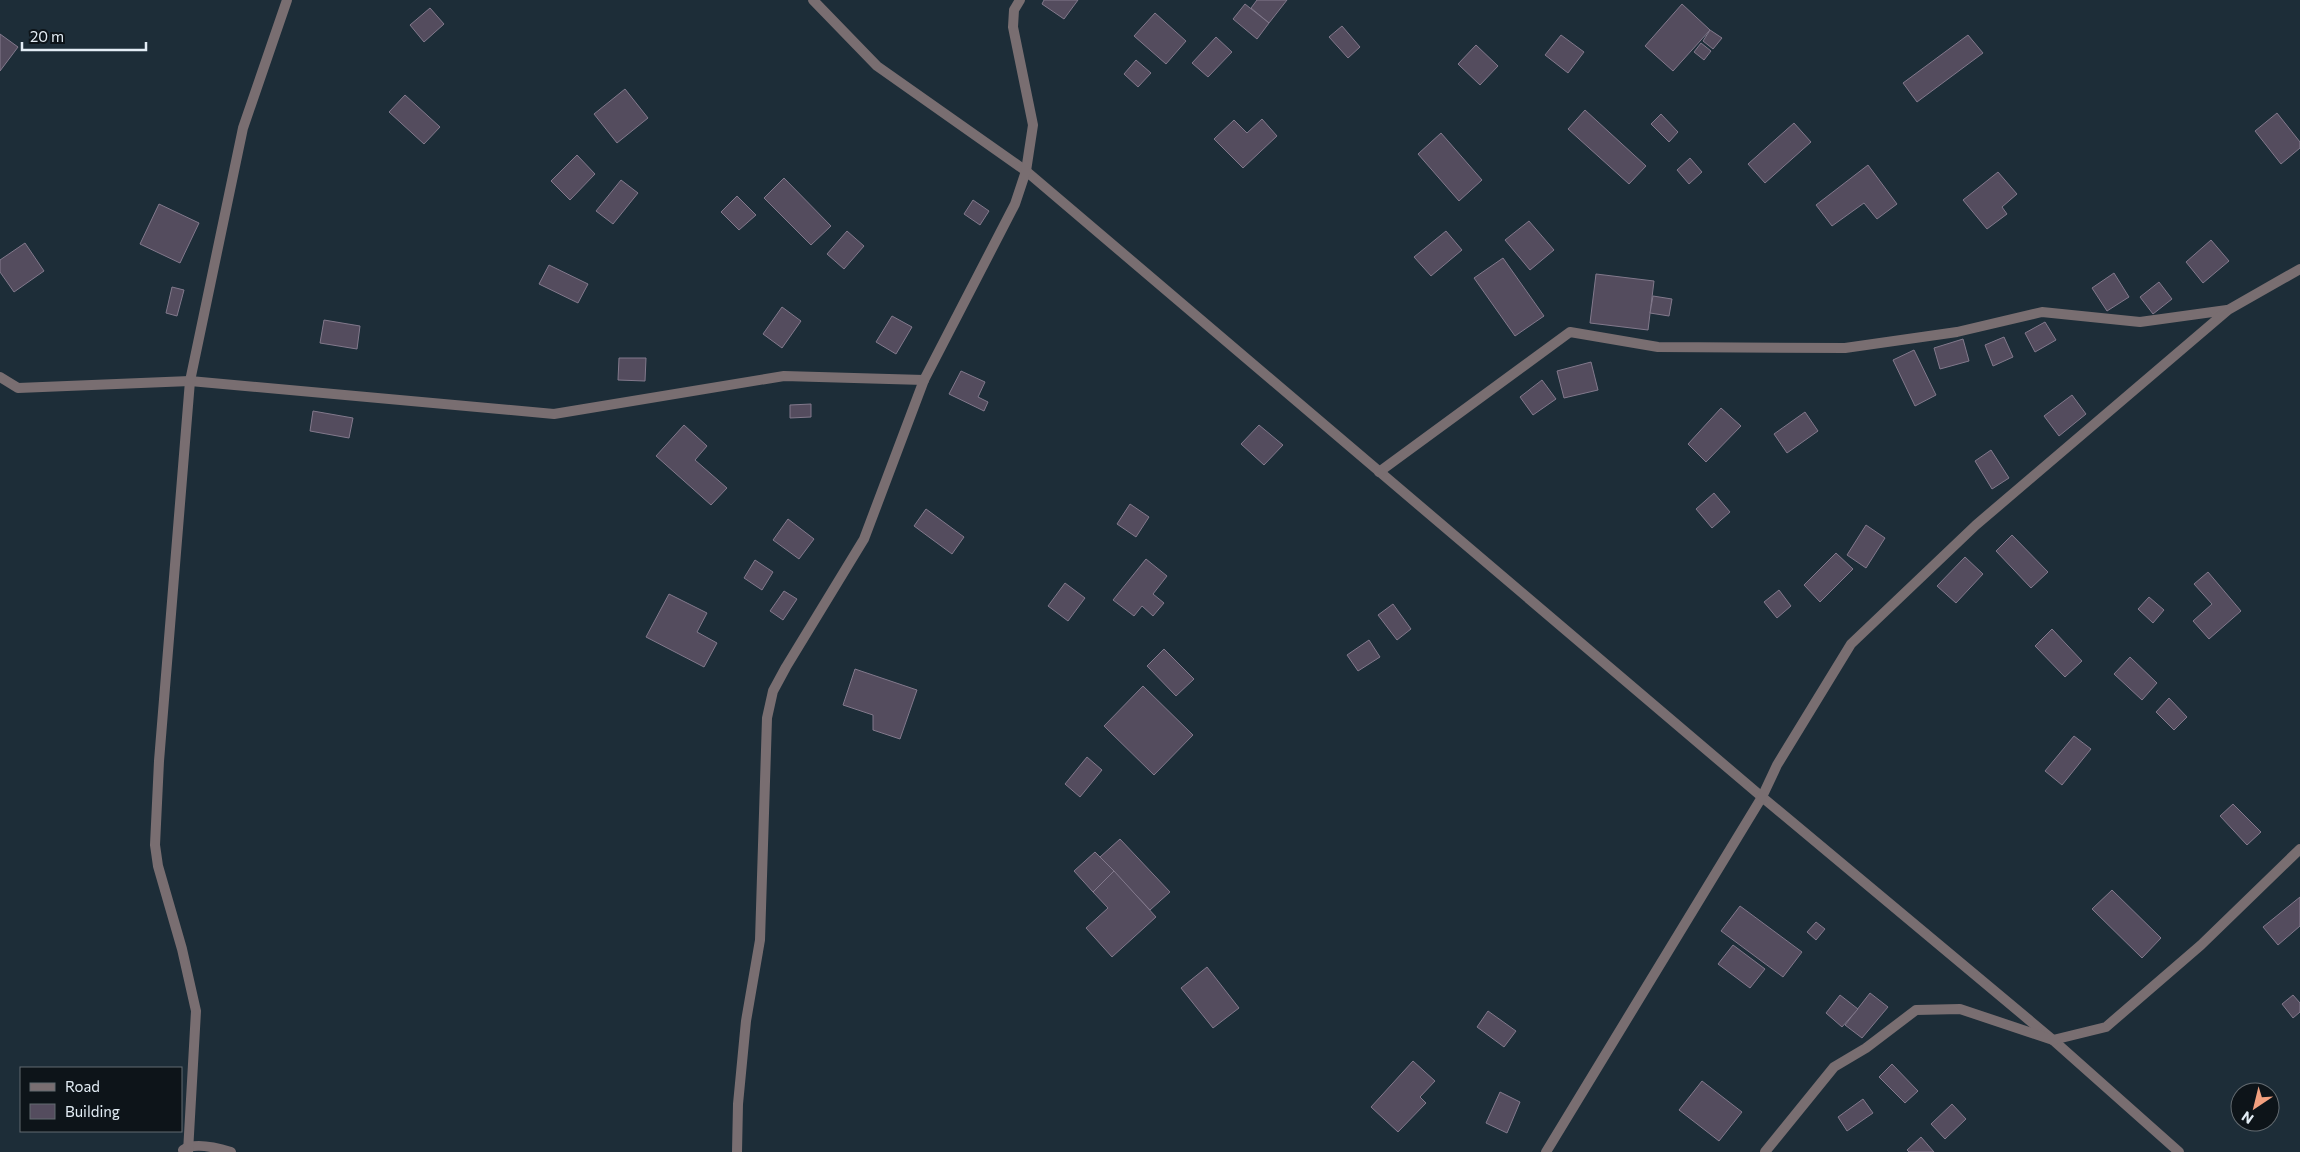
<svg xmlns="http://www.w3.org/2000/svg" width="2300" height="1152" font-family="Commissioner,sans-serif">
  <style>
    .building { fill: #544c5e; stroke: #82798c }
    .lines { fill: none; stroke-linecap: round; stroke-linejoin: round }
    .minor { stroke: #796e71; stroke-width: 10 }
  </style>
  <rect width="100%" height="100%" fill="#1d2d38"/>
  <!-- building -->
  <g class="building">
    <path d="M1044,0H1078L1064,19L1042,4Z"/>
    <path d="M1257,0H1287L1269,23L1251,8Z"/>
    <path d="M1245,4L1269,23L1257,39L1233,19Z"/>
    <path d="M1682,4L1710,30L1673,71L1645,46Z"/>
    <path d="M430,8L444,24L424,42L410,25Z"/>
    <path d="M1155,13L1186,41L1166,64L1134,36Z"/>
    <path d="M1342,26L1360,47L1348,58L1329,37Z"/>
    <path d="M1710,30L1722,38L1713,49L1703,41Z"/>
    <path d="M0,34L18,47L0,71Z"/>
    <path d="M1561,35L1584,52L1568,73L1545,55Z"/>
    <path d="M1968,35L1983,53L1917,102L1903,83Z"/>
    <path d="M1216,37L1232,52L1208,77L1192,63Z"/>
    <path d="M1701,43L1711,51L1704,60L1694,52Z"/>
    <path d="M1476,45L1498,66L1480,85L1458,64Z"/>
    <path d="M1136,60L1151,73L1138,87L1124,74Z"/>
    <path d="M625,89L648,118L617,143L594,114Z"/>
    <path d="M405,95L440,127L424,144L389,112Z"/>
    <path d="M1585,110L1646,166L1629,184L1568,129Z"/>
    <path d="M2277,113L2300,142V148L2281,164L2255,131Z"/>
    <path d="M1661,114L1678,132L1669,142L1651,124Z"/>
    <path d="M1262,119L1277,136L1243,168L1214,139L1234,120L1247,133Z"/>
    <path d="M1794,123L1811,142L1765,183L1748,164Z"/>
    <path d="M1441,133L1482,180L1459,201L1418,154Z"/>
    <path d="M577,155L595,174L570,200L551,181Z"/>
    <path d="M1690,158L1702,172L1689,184L1677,170Z"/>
    <path d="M1868,165L1897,204L1877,219L1864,203L1832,226L1816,205Z"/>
    <path d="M1998,172L2017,194L2002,207L2007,214L1987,229L1963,200Z"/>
    <path d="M784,178L831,226L811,245L764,198Z"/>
    <path d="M621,180L638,193L613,224L596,211Z"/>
    <path d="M737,196L756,215L739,230L721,212Z"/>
    <path d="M973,200L989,211L980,225L964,214Z"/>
    <path d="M159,204L199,223L180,263L140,244Z"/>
    <path d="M1529,221L1554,250L1530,270L1505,240Z"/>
    <path d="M847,231L864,246L844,269L827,254Z"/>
    <path d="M1446,231L1462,250L1431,276L1414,257Z"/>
    <path d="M2211,240L2229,261L2203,283L2186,262Z"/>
    <path d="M25,243L44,271L14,292L0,272V260Z"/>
    <path d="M1503,258L1544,316L1515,336L1474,278Z"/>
    <path d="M549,265L588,284L578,303L539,284Z"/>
    <path d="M2114,273L2129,297L2107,311L2092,288Z"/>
    <path d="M1596,274L1654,281L1648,330L1590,323Z"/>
    <path d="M2159,282L2172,299L2153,314L2140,297Z"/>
    <path d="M172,287L184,290L177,316L166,313Z"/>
    <path d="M1653,296L1672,299L1669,316L1650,313Z"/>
    <path d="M782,307L801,321L782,348L763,334Z"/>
    <path d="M892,316L912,327L896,354L876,342Z"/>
    <path d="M324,320L360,326L357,349L320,343Z"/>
    <path d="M2045,322L2056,340L2035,352L2025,333Z"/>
    <path d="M2004,337L2013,357L1993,366L1985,345Z"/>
    <path d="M1963,339L1969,361L1940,369L1934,348Z"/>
    <path d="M1914,350L1936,395L1915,406L1893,360Z"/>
    <path d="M619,358H646L645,381L618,380Z"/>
    <path d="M1591,362L1598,390L1564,398L1557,371Z"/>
    <path d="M961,371L985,382L978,397L988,402L984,411L949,394Z"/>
    <path d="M1542,380L1556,399L1533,415L1520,397Z"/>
    <path d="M2072,395L2086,414L2059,436L2044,416Z"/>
    <path d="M811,404V417L790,418V405Z"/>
    <path d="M1721,408L1741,426L1706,462L1688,444Z"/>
    <path d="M313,411L353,418L349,438L310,431Z"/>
    <path d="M1805,412L1818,431L1787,453L1774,434Z"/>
    <path d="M684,425L707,446L695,460L727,488L711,505L656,456Z"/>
    <path d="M1259,425L1283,445L1264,465L1241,444Z"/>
    <path d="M1991,450L2009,478L1992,489L1975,461Z"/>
    <path d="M1714,493L1730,512L1712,528L1696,509Z"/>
    <path d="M1130,504L1149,517L1136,537L1117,524Z"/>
    <path d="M926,509L964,537L952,554L914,526Z"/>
    <path d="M788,519L814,539L799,559L773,540Z"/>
    <path d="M1866,525L1885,538L1866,568L1847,555Z"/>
    <path d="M2012,535L2048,572L2031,588L1996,551Z"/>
    <path d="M1836,553L1853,569L1820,602L1804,585Z"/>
    <path d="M1965,557L1983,574L1956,603L1937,586Z"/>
    <path d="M1146,559L1167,576L1153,594L1164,603L1153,616L1142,606L1134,616L1113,600Z"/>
    <path d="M755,560L773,572L762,590L744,578Z"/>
    <path d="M2208,572L2241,611L2209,639L2193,621L2212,604L2194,584Z"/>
    <path d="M1065,583L1085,598L1068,621L1048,606Z"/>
    <path d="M1779,590L1791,606L1777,618L1764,602Z"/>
    <path d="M784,591L797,599L783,620L770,611Z"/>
    <path d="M669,594L707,613L697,632L717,643L704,667L646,637Z"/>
    <path d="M2149,597L2164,610L2153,623L2138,609Z"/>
    <path d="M1393,604L1411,629L1397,640L1378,615Z"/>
    <path d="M2052,629L2082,661L2065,677L2035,646Z"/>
    <path d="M1369,640L1380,657L1358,671L1347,655Z"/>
    <path d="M1164,649L1194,679L1176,696L1147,666Z"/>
    <path d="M2130,657L2157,683L2142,700L2114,674Z"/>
    <path d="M855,669L917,690L900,739L873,730V715L843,705Z"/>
    <path d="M1143,686L1193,735L1154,775L1104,726Z"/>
    <path d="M2169,698L2187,717L2174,730L2156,712Z"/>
    <path d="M2074,736L2091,749L2062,785L2045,771Z"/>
    <path d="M1087,757L1102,770L1080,797L1065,784Z"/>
    <path d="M2233,804L2261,832L2247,845L2220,816Z"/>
    <path d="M1120,839L1170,892L1150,910L1100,857Z"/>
    <path d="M1095,852L1114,871L1093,892L1074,871Z"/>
    <path d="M1114,871L1156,917L1112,957L1086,928L1108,908L1093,892Z"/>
    <path d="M2112,890L2161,938L2142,958L2092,909Z"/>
    <path d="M2300,897V926L2278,945L2263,927Z"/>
    <path d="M1740,906L1802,952L1783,977L1721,931Z"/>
    <path d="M1816,922L1825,929L1816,940L1807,932Z"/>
    <path d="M1733,945L1765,969L1750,988L1718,964Z"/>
    <path d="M1207,967L1239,1008L1213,1028L1181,988Z"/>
    <path d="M1870,993L1888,1007L1862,1038L1845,1025Z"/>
    <path d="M1840,995L1858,1009L1842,1027L1826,1013Z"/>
    <path d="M2293,995L2300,1003V1012L2293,1018L2282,1004Z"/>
    <path d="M1488,1011L1516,1031L1504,1047L1477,1027Z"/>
    <path d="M1413,1061L1435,1081L1420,1097L1426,1103L1398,1132L1371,1107Z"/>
    <path d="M1892,1064L1918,1091L1905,1103L1879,1077Z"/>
    <path d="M1702,1081L1742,1112L1719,1141L1679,1110Z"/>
    <path d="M1500,1092L1520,1102L1507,1133L1486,1123Z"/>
    <path d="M1863,1099L1873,1113L1847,1131L1838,1117Z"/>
    <path d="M1952,1104L1966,1119L1945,1139L1931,1124Z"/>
    <path d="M1921,1137L1934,1152H1909L1907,1150Z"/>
  </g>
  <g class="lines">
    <!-- minor -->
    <g class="minor">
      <path d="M813,0L877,66L1026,171L1762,797L2053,1040L2179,1152"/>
      <path d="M0,377L18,388L190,381L554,414L784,376L924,380"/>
      <path d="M1379,472L1570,332L1658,347L1845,348L1957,332L2042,312L2140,322L2227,310"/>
      <path d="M183,1150C194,1142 218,1148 231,1152"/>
      <path d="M188,1152L196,1011L182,949L158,866L155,845L159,761L190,381L243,128L287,0"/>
      <path d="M737,1152L738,1104L746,1021L760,940L767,718L773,691L786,667L864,539L924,380L1015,204L1026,171L1033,125L1013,27L1014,10L1020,0"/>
      <path d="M1546,1152L1762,797L1777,765L1851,644L1976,525L2228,310L2300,269"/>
      <path d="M1765,1152L1834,1067L1866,1048L1916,1010L1960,1009L2053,1040L2106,1027L2201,945L2300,849"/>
    </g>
  </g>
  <!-- legend -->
  <rect x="20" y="1067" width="162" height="65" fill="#0d1419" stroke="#636b71"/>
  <rect x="30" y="1083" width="25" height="8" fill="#796e71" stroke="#636b71"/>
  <text x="65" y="1092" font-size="15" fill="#e3edf5">Road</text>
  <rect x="30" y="1104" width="25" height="15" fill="#544c5e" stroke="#636b71"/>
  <text x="65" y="1117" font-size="15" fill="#e3edf5">Building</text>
  <!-- north arrow -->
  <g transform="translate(2255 1107) rotate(215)"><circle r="24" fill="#0d1419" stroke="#636b71"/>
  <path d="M0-4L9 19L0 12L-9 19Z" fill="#f2a07f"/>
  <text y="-8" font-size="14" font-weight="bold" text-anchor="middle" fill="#e3edf5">N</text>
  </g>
  <!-- scale -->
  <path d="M22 42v8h124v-8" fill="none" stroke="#e3edf5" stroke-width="2.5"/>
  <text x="30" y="42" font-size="15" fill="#e3edf5" stroke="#0d1419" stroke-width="4" paint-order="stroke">20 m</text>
</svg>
